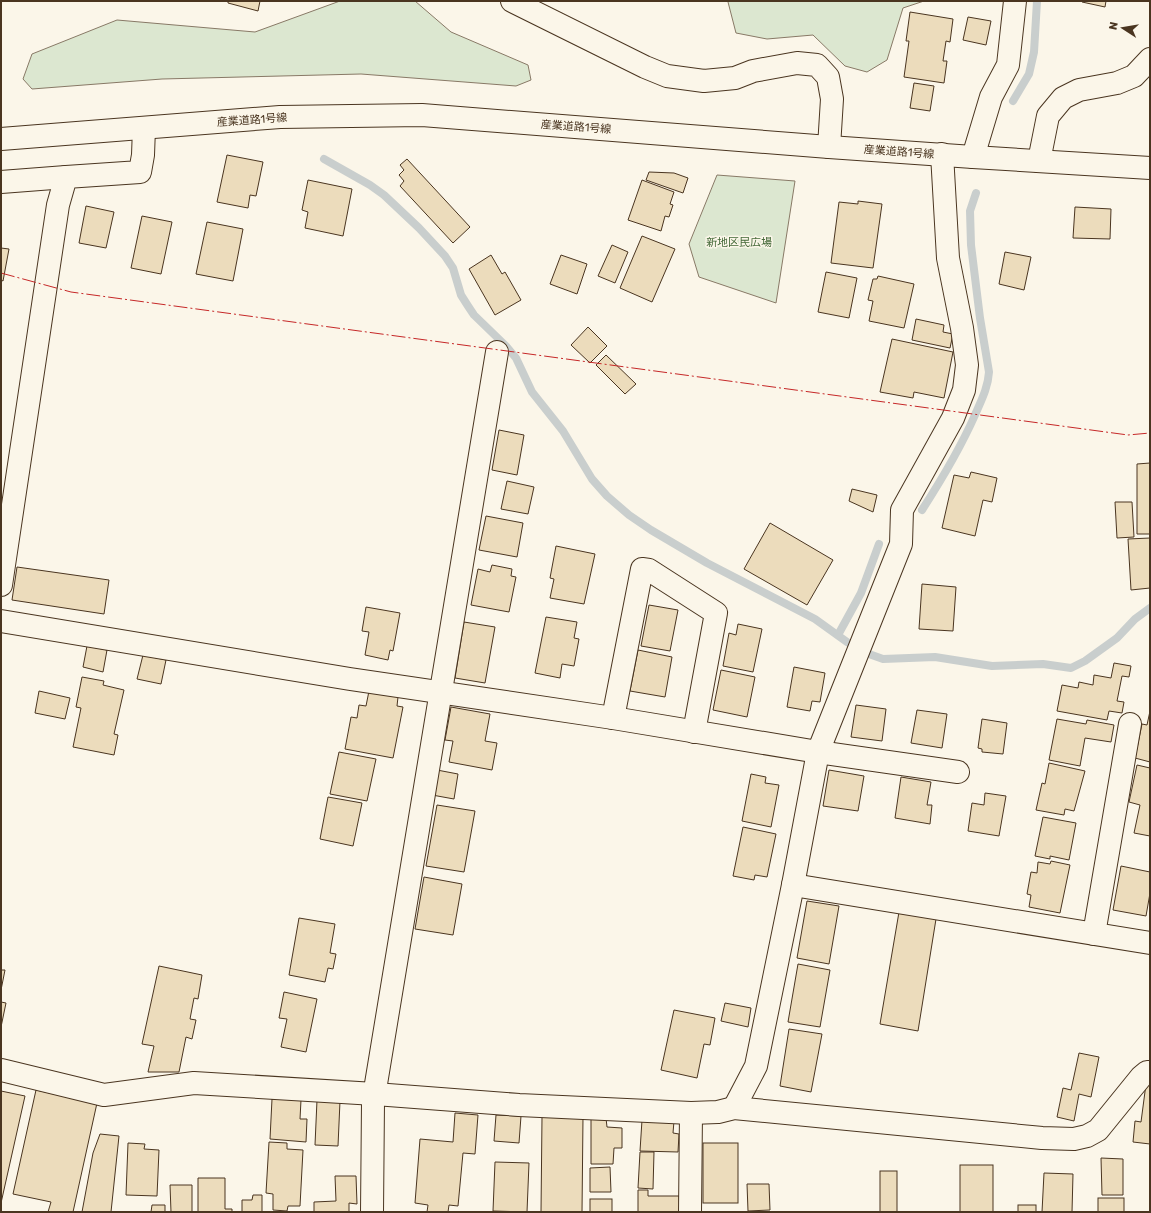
<svg xmlns="http://www.w3.org/2000/svg" width="1151" height="1213" font-family="Rubik,'Noto Sans JP',sans-serif">
  <style>
    .green { fill: #dce7d0; stroke: #887966 }
    .lines { fill: none; stroke-linecap: round; stroke-linejoin: round }
    .stream { stroke: #c9cecd; stroke-width: 8 }
    .building { fill: #ecdcbc; stroke: #4a3520 }
    .street-casing { stroke: #4a3520; stroke-width: 24 }
    .secondary-casing { stroke: #4a3520; stroke-width: 24 }
    .street { stroke: #fbf6e9; stroke-width: 22 }
    .secondary { stroke: #fbf6e9; stroke-width: 22 }
    .power { stroke: #c62828; stroke-width: 1; stroke-dasharray: 14 3 2 3; stroke-linecap: butt }
    .labels { text-anchor: middle; dominant-baseline: central; stroke-width: 3; stroke-linejoin: round; paint-order: stroke }
    .street-label { font-size: 11px; fill: #4a3520; stroke: #fbf6e9 }
    .park-label { font-size: 11px; fill: #436837; stroke: #fbf6e9 }
  </style>
  <rect width="100%" height="100%" fill="#fbf6e9"/>
  <!-- green -->
  <g class="green">
    <path d="M340,1H415L451,32L528,65L531,80L516,86L361,74L162,79L32,89L23,79L32,54L117,20L255,32Z"/>
    <path d="M729,1H924L903,8L887,60L867,72L845,66L813,35L767,39L736,33L728,2Z"/>
    <path d="M717,175L795,181L776,303L699,277L689,244Z"/>
  </g>
  <g class="lines">
    <!-- stream -->
    <g class="stream">
      <path d="M1013,101L1029,74L1034,52L1037,1"/>
      <path d="M324,159L370,185L384,195L419,228L445,256L453,268L461,295L468,306L474,315L506,346L516,358L532,392L563,431L592,479L607,496L629,515L651,530L707,563L815,619L847,642L869,654L883,659L935,657L992,666L1043,664L1071,668L1085,661L1117,638L1135,619L1150,608"/>
      <path d="M922,510C942,479 960,449 975,415C981,401 988,388 989,372L980,318L971,245L970,211L976,193"/>
      <path d="M838,635L861,593L879,544"/>
    </g>
  </g>
  <!-- building -->
  <g class="building">
    <path d="M228,1H260L258,11L228,3Z"/>
    <path d="M1082,1H1106L1105,7L1082,2Z"/>
    <path d="M910,12L953,19L950,42L946,41L943,61H947L944,83L904,77L909,41H906Z"/>
    <path d="M968,17L991,21L986,45L963,40Z"/>
    <path d="M914,83L934,86L930,111L910,108Z"/>
    <path d="M227,155L263,162L256,196L250,195L248,208L217,202Z"/>
    <path d="M407,159L470,227L453,243L400,186L404,181L399,175L404,170L400,165Z"/>
    <path d="M649,172L674,173L688,178L683,193L646,180Z"/>
    <path d="M308,180L352,189L343,236L305,228L308,212L302,210Z"/>
    <path d="M642,180L674,192L670,204L673,205L669,217L665,216L661,231L628,220Z"/>
    <path d="M858,201L882,204L873,268L831,263L839,202L858,204Z"/>
    <path d="M86,206L114,212L106,248L79,243Z"/>
    <path d="M1075,207L1111,209L1110,239L1073,238Z"/>
    <path d="M142,216L172,222L161,274L131,268Z"/>
    <path d="M207,222L243,229L233,281L196,274Z"/>
    <path d="M642,236L675,249L652,302L620,288Z"/>
    <path d="M612,245L628,252L615,283L598,276Z"/>
    <path d="M1,248L9,249L3,281L1,280Z"/>
    <path d="M1005,252L1031,257L1024,290L999,284Z"/>
    <path d="M491,255L502,274L505,272L521,300L495,315L469,269Z"/>
    <path d="M561,255L587,264L577,294L550,284Z"/>
    <path d="M826,272L857,278L849,318L818,312Z"/>
    <path d="M878,276L914,284L904,328L869,321L873,301L868,300L873,279H877Z"/>
    <path d="M916,319L944,325L943,332L953,334L950,348L912,340Z"/>
    <path d="M588,327L607,346L590,363L571,345Z"/>
    <path d="M892,339L953,352L944,398L914,392L913,398L880,392Z"/>
    <path d="M606,355L636,384L625,394L596,365Z"/>
    <path d="M499,430L524,435L517,475L492,470Z"/>
    <path d="M1150,463V534H1137V464Z"/>
    <path d="M971,472L997,478L992,502L983,500L975,536L942,528L954,475L969,478Z"/>
    <path d="M507,481L534,487L528,514L501,509Z"/>
    <path d="M852,489L877,495L873,512L849,501Z"/>
    <path d="M1115,502H1132L1134,537L1117,538Z"/>
    <path d="M486,516L523,523L517,557L479,550Z"/>
    <path d="M770,523L833,560L807,605L744,569Z"/>
    <path d="M1150,538V588L1131,590L1128,539Z"/>
    <path d="M556,546L595,554L584,604L550,598L554,579L550,578Z"/>
    <path d="M492,565L512,569L511,576L516,577L509,612L471,605L478,569L490,572Z"/>
    <path d="M17,567L109,580L104,614L12,600Z"/>
    <path d="M922,584L956,587L953,631L919,629Z"/>
    <path d="M649,605L678,610L670,651L641,646Z"/>
    <path d="M366,607L400,613L393,651L390,650L388,660L365,655L369,632L362,631Z"/>
    <path d="M546,617L577,622L574,638L579,639L574,666L562,664L560,678L535,673Z"/>
    <path d="M464,622L495,627L485,683L455,678Z"/>
    <path d="M738,624L762,629L753,672L723,666L729,633L736,635Z"/>
    <path d="M87,646L107,650L103,672L83,667Z"/>
    <path d="M638,650L672,657L665,697L630,691Z"/>
    <path d="M143,655L166,660L161,684L137,679Z"/>
    <path d="M1114,663L1131,666L1129,677L1122,676L1117,701L1124,702L1122,713L1109,711L1107,720L1057,711L1062,685L1078,688L1079,682L1093,685L1094,675L1111,678Z"/>
    <path d="M794,667L825,673L820,702L812,701L810,711L787,707Z"/>
    <path d="M721,670L755,677L747,717L713,710Z"/>
    <path d="M82,677L104,681L103,685L124,690L114,734L118,735L114,755L73,747L81,708L76,707Z"/>
    <path d="M39,691L70,698L65,719L35,713Z"/>
    <path d="M369,691L398,697L397,706L403,707L393,758L345,749L351,717L357,718L359,705L366,706Z"/>
    <path d="M856,705L886,709L882,741L851,737Z"/>
    <path d="M451,707L490,714L485,741L497,743L492,770L449,762L453,741L445,740Z"/>
    <path d="M917,710L947,714L942,748L911,743Z"/>
    <path d="M1150,711V762L1135,758L1142,724L1147,725Z"/>
    <path d="M982,719L1007,723L1003,754L982,752V749L978,748Z"/>
    <path d="M1057,719L1086,724L1087,720L1114,725L1111,742L1085,738L1080,766L1049,760Z"/>
    <path d="M339,752L376,759L367,801L330,794Z"/>
    <path d="M1049,763L1085,771L1074,811L1065,809L1064,815L1036,810L1042,783L1045,784Z"/>
    <path d="M1137,765L1150,768V836L1134,833L1140,805L1129,802Z"/>
    <path d="M437,770L458,774L454,799L432,795Z"/>
    <path d="M829,770L864,776L858,811L823,806Z"/>
    <path d="M751,774L766,777L765,783L779,785L771,827L742,821Z"/>
    <path d="M901,777L931,782L927,805H932L930,824L895,818Z"/>
    <path d="M985,793L1006,796L999,836L968,831L972,803L984,805Z"/>
    <path d="M328,797L362,803L353,846L320,839Z"/>
    <path d="M437,805L475,811L464,872L426,866Z"/>
    <path d="M1043,817L1076,823L1069,860L1050,856V859L1035,856Z"/>
    <path d="M743,827L776,834L767,877L755,875L754,880L733,876Z"/>
    <path d="M1051,861L1070,865L1060,913L1029,907L1031,895L1027,894L1031,872L1037,873L1038,862L1050,864Z"/>
    <path d="M1121,866L1150,872V893L1146,916L1113,910Z"/>
    <path d="M424,877L462,884L453,935L415,929Z"/>
    <path d="M807,901L839,906L829,964L797,958Z"/>
    <path d="M899,912L936,919L918,1031L880,1024Z"/>
    <path d="M299,918L335,924L330,953L336,954L333,969L328,968L325,982L289,975Z"/>
    <path d="M798,964L830,970L820,1027L788,1022Z"/>
    <path d="M159,966L202,975L198,999L194,998L190,1019L196,1020L192,1039L186,1037L179,1072H148L154,1046L142,1044Z"/>
    <path d="M1,970H5L1,990Z"/>
    <path d="M284,992L317,999L306,1052L281,1047L287,1019L279,1018Z"/>
    <path d="M1,1002L6,1003L1,1027Z"/>
    <path d="M725,1003L751,1008L748,1027L721,1021Z"/>
    <path d="M674,1010L715,1018L710,1045L704,1044L697,1078L661,1070Z"/>
    <path d="M789,1029L822,1034L811,1092L780,1086Z"/>
    <path d="M1079,1053L1099,1057L1091,1097L1079,1094L1074,1121L1057,1117L1063,1088L1071,1090Z"/>
    <path d="M1146,1084H1150V1144L1133,1142L1135,1121L1141,1122Z"/>
    <path d="M36,1090L97,1103L73,1212H48L51,1202L13,1194Z"/>
    <path d="M1,1091L25,1096L1,1203Z"/>
    <path d="M272,1099L301,1100L300,1119H307L306,1142L270,1139Z"/>
    <path d="M317,1100L340,1101L338,1146L315,1145Z"/>
    <path d="M455,1113L478,1115L475,1154L463,1153L458,1206L449,1205L448,1212H427L428,1205L415,1203L420,1139L453,1142Z"/>
    <path d="M496,1115L521,1116L519,1143L494,1141Z"/>
    <path d="M542,1117H583L582,1212H541Z"/>
    <path d="M591,1118H606L607,1127L622,1128V1148H614L613,1164H591Z"/>
    <path d="M642,1120L674,1121L673,1133L679,1134L678,1152L640,1151Z"/>
    <path d="M100,1134L119,1136L111,1212H112H82L93,1153Z"/>
    <path d="M269,1142L287,1143V1149L303,1150L300,1206H288L287,1211L273,1210V1194L266,1193Z"/>
    <path d="M128,1143L145,1144L144,1149L159,1150L157,1196L126,1195Z"/>
    <rect x="703" y="1143" width="35" height="60"/>
    <path d="M640,1152H654L653,1189L638,1188Z"/>
    <path d="M1101,1158L1123,1159V1195H1102Z"/>
    <path d="M495,1162L529,1163L527,1212L493,1211Z"/>
    <rect x="960" y="1165" width="33" height="47"/>
    <path d="M610,1167L611,1192H590V1168Z"/>
    <rect x="880" y="1171" width="17" height="41"/>
    <path d="M1044,1173L1073,1174L1072,1212H1042Z"/>
    <path d="M335,1176H356L357,1204L349,1203V1212H314V1202L336,1201Z"/>
    <path d="M198,1178H225V1209H232V1212H198Z"/>
    <path d="M747,1184H769L770,1210L748,1211Z"/>
    <path d="M170,1185H192V1212H171Z"/>
    <path d="M638,1190H648V1196H679L680,1212H638Z"/>
    <path d="M253,1195H262V1212H242V1200H252Z"/>
    <rect x="1098" y="1198" width="26" height="14"/>
    <rect x="590" y="1199" width="22" height="13"/>
    <path d="M152,1205H165V1212H151Z"/>
    <rect x="1018" y="1205" width="18" height="7"/>
  </g>
  <g class="lines">
    <!-- street casing -->
    <g class="street-casing">
      <g id="street">
        <path d="M512,1L645,67L667,76L704,81L735,78L753,71L797,63L817,65L828,77L832,99L829,147"/>
        <path d="M973,157L991,97L1008,65L1015,1"/>
        <path d="M1039,161L1048,116L1063,98L1079,90L1117,83L1134,76L1150,59"/>
        <path d="M1,182L66,177"/>
        <path d="M1,585L58,205L66,177L140,172L143,155L144,128"/>
        <path d="M1,621L350,679L613,718L818,752L958,772"/>
        <path d="M613,718L642,569L649,570L716,613L694,732"/>
        <path d="M793,885L1150,943"/>
        <path d="M1094,934L1130,724"/>
        <path d="M1,1070L104,1095L194,1083L375,1094L519,1105L691,1113L718,1112L734,1108L1042,1138L1074,1139L1087,1136L1098,1130L1141,1077L1147,1072H1150"/>
        <path d="M734,1108L756,1066L793,885L818,752L901,544L902,510L953,418L964,390L967,365L962,328L948,258L942,154"/>
        <path d="M372,1212L373,1102L497,352"/>
        <path d="M690,1212L691,1113"/>
      </g>
    </g>
    <!-- secondary casing -->
    <g class="secondary-casing">
      <path id="secondary" d="M1,139L280,117L422,115L829,147L973,157L1150,168"/>
    </g>
    <!-- street -->
    <use href="#street" class="street"/>
    <!-- secondary -->
    <use href="#secondary" class="secondary"/>
    <!-- power -->
    <path class="power" d="M1,273L71,292L1128,435L1150,433"/>
  </g>
  <g class="labels">
    <!-- street labels -->
    <g class="street-label">
      <text transform="translate(252 120) rotate(-4)">産業道路1号線</text>
      <text transform="translate(576 127) rotate(4)">産業道路1号線</text>
      <text transform="translate(899 152) rotate(4)">産業道路1号線</text>
    </g>
    <!-- park labels -->
    <g class="park-label">
      <text x="739" y="242">新地区民広場</text>
    </g>
  </g>
  <!-- border -->
  <rect width="1151" height="1213" fill="none" stroke="#4a3520" stroke-width="4"/>
  <!-- north arrow -->
  <g transform="translate(1123 28) rotate(282)" stroke="#fbf6e9" stroke-width="3" paint-order="stroke">
  <path d="M0-3L7 15L0 10L-7 15Z" fill="#4a3520"/>
  <text y="-6" font-size="11" font-weight="bold" text-anchor="middle" fill="#4a3520">N</text>
  </g>
</svg>
